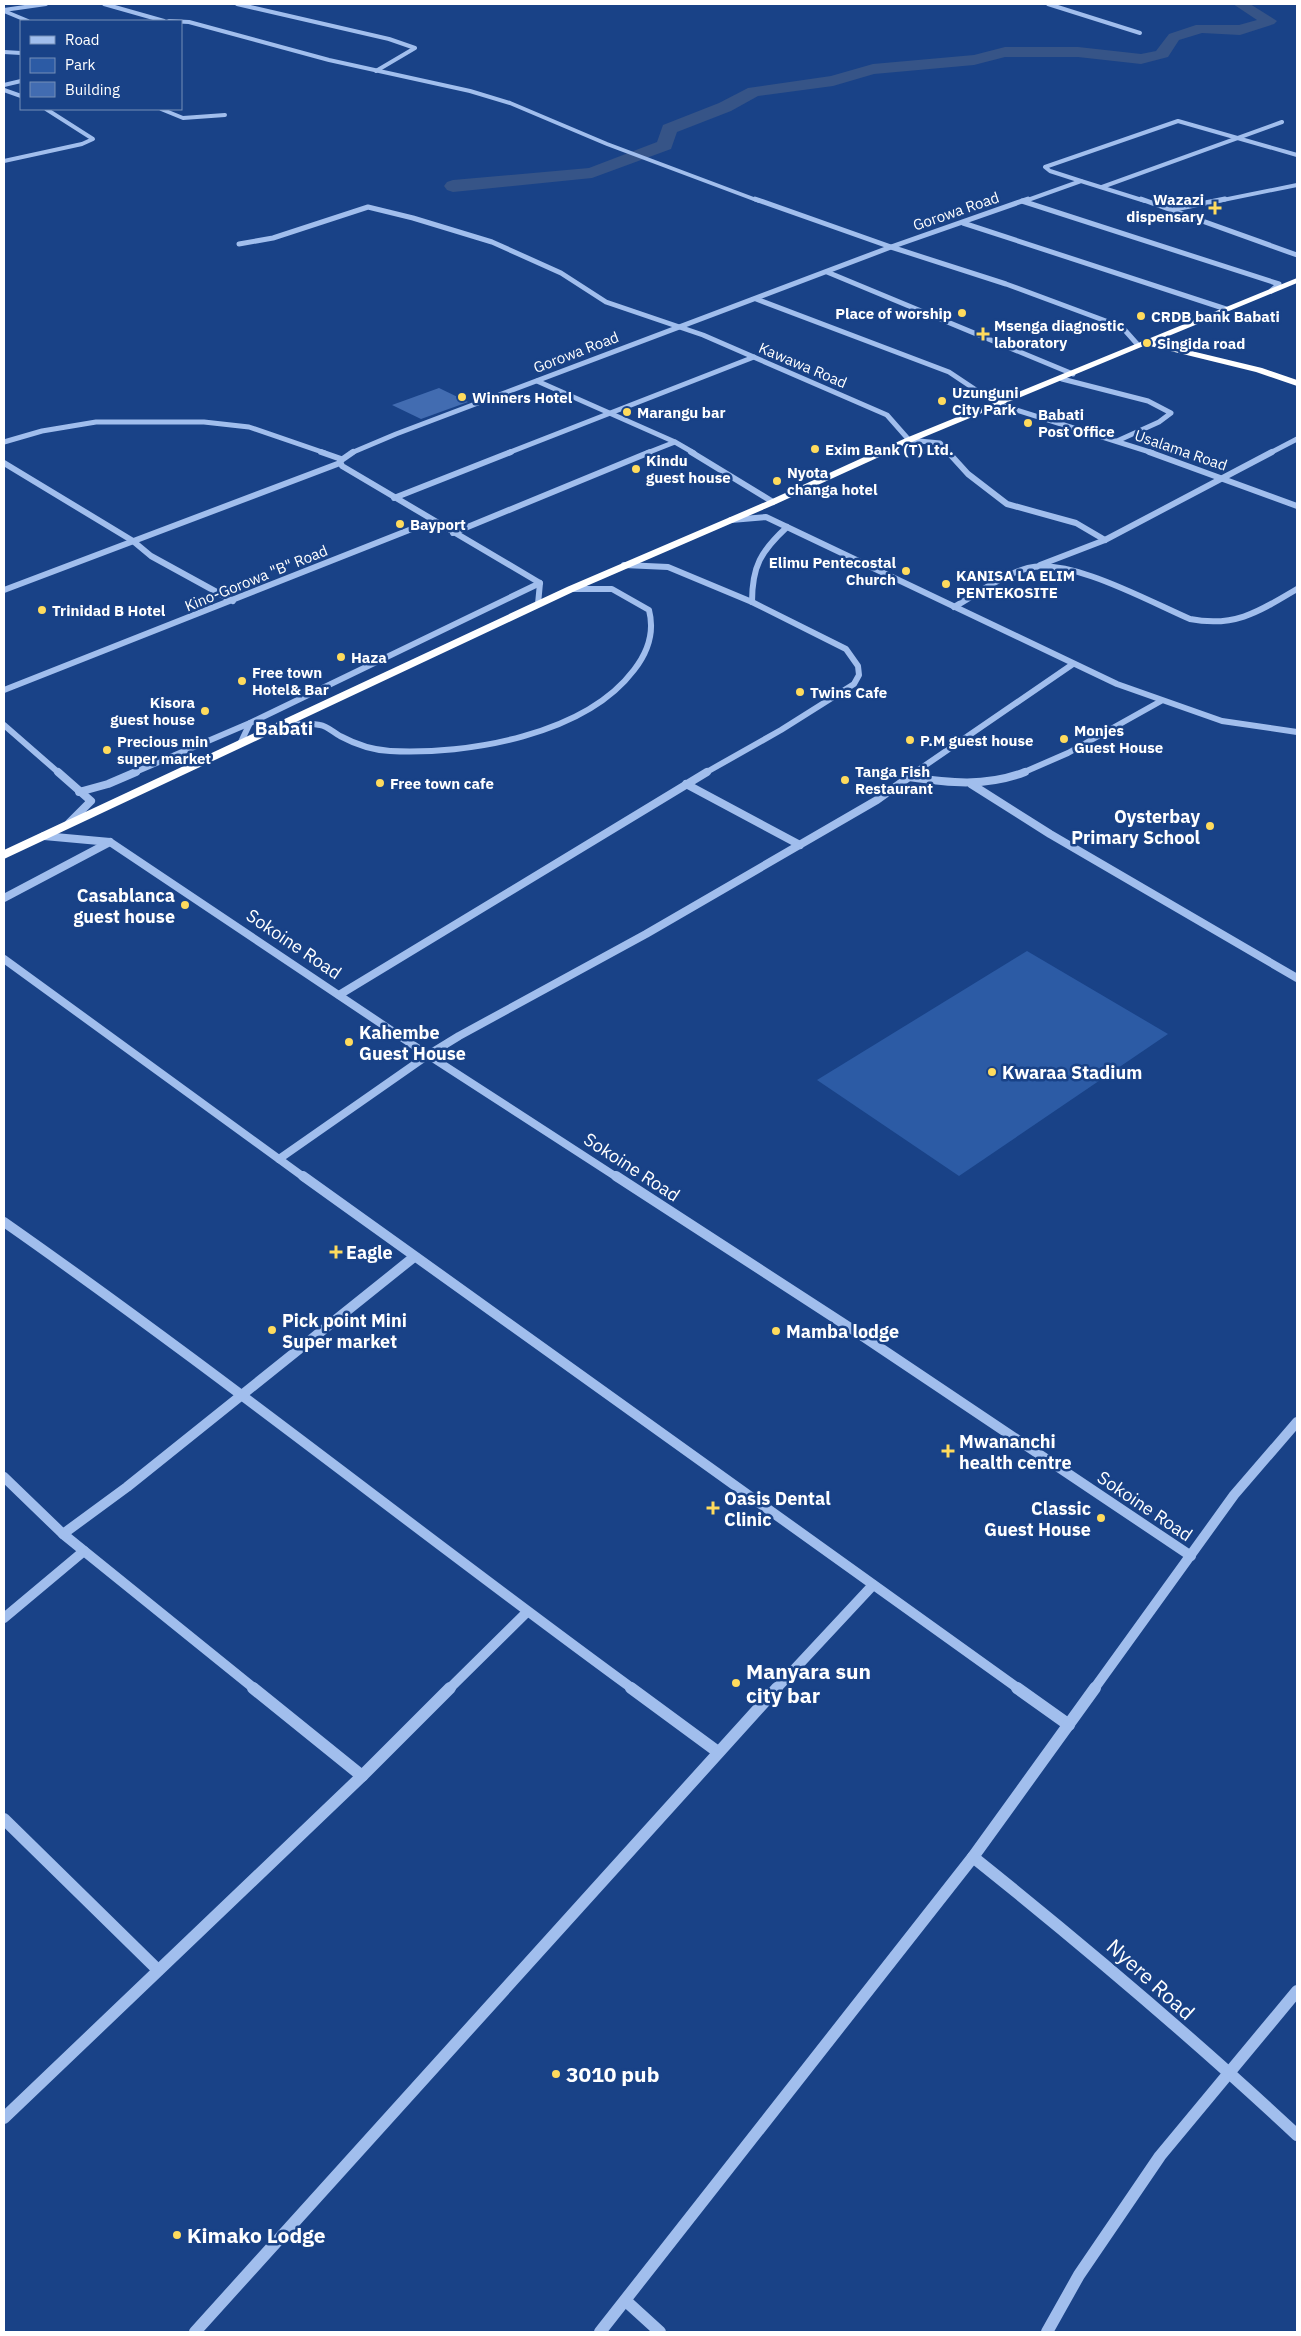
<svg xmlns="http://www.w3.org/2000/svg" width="1301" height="2336" font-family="'IBM Plex Sans',sans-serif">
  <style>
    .green { fill: #2c5ba5 }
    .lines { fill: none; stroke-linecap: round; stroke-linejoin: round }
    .river { fill: #365487; fill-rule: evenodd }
    .building { fill: #426cb1 }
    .minor-far5 { stroke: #a1beed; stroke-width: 4 }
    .minor-far4 { stroke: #a1beed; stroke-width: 5 }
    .minor-far3 { stroke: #a1beed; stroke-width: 6 }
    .minor-far2 { stroke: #a1beed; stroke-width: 8 }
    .minor-far1 { stroke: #a1beed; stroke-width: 10 }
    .minor { stroke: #a1beed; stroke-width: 12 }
    .highway { fill: #fff; fill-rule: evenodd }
    .poi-dot { fill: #ffdb5d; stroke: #194287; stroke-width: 2 }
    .labels { text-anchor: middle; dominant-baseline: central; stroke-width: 5; stroke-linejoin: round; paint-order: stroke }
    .far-poi-label { font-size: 15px; font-weight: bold; fill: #fff; stroke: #194287; text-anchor: start }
    .far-street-label { font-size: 15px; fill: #fff; stroke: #194287 }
    .poi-label { font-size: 18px; font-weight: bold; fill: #fff; stroke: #194287; text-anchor: start }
    .street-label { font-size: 18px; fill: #fff; stroke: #194287 }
    .far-district-label { font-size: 19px; font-weight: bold; fill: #fff; stroke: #194287 }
    .near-poi-label { font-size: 21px; font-weight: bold; fill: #fff; stroke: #194287; text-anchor: start }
    .near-street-label { font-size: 21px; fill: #fff; stroke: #194287 }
  </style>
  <rect width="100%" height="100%" fill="#194287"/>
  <!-- green -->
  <path class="green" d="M1027,951L1168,1034L959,1176L817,1080Z"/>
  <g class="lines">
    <!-- river -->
    <path class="river" d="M1233,4H1250L1277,21L1274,24L1240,35L1202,33L1179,40L1168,57L1141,64L1078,57H1005L974,65L874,74L833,86L758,96L731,111L677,132L671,149L592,178L453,192L447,190L444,186L447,182L453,180L589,168L657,142L663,125L719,103L748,88L831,76L873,64L974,55L1005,47H1078L1141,54L1156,51L1169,34L1196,25H1239L1257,20Z"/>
  </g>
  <!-- building -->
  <path class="building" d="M439,388L468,402L421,419L392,405Z"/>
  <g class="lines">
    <!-- minor-far5 -->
    <g class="minor-far5">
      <path d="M104,4L164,21"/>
      <path d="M237,4L389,39L415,48L376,71"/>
      <path d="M1048,4L1140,33"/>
      <path d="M4,10L46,4"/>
      <path d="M4,11L28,21"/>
      <path d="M169,21L189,22L329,60L470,91L510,103L607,144L759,201"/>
      <path d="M4,52L21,53"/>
      <path d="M4,85L21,81"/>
      <path d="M4,90L21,96"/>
      <path d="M161,109L183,118L225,115"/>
      <path d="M4,161L82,144L93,139L46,109"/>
      <path d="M1081,181L1050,171L1045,167L1178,121L1297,155"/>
      <path d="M1102,187L1282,122"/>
      <path d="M1025,201L1081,181L1145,201"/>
      <path d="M1218,201L1297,185"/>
    </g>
    <!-- minor-far4 -->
    <g class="minor-far4">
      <path d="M755,199L891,247L1006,284L1122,327L1138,345"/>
      <path d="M1141,199L1297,255"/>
      <path d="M1022,201L1279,284L1271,291"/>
      <path d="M1175,209L1225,199"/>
      <path d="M963,223L1226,309"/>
      <path d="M239,244L273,238L368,207L413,218L492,242L561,273L606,302L703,335L887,415L909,440L940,443L949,453"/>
      <path d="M827,272L1073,374"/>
      <path d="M756,299L949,372L997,404L1153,453"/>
      <path d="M1062,379L1148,401L1171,413L1159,422L1117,441"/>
      <path d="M537,381L675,442L694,453"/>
      <path d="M4,442L42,431L96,422H204L249,427L325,453"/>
      <path d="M351,453L396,434L891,247L1028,199"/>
      <path d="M508,453L754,357"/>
      <path d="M647,453L675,442"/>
      <path d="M1270,453L1297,439"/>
    </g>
    <!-- minor-far3 -->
    <g class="minor-far3">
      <path d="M321,452L341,459"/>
      <path d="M353,452L340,461L342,466L540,583L538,604"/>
      <path d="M691,452L773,502"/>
      <path d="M948,452L968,474L1007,504L1076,523L1105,540"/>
      <path d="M1149,452L1297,506"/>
      <path d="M4,463L133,541L151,556L233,601"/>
      <path d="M394,498L511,452"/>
      <path d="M731,520L766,517L1117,684L1222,721L1297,732"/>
      <path d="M453,533L650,452"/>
      <path d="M624,565L668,567L752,602L846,649L858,666L859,675L854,684L781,730L705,773"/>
      <path d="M1040,565L1105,540L1272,452"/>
      <path d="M4,590L340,463"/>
      <path d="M752,602C752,566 761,551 787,527"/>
      <path d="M954,607C977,594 1002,575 1028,568C1070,557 1150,602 1190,619C1235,628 1260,611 1297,589"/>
      <path d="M4,690L432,521"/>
      <path d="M4,725L59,773"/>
      <path d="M278,726C291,726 306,722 320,725C327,726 333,732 340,736C355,744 372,750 390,751C468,755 585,735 634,670C648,652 655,633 649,610L612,589H571"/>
      <path d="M240,744L250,723"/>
      <path d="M133,773L250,723L540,583"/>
      <path d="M914,773L1073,664"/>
      <path d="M1022,773L1068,753L1161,701"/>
    </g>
    <!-- minor-far2 -->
    <g class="minor-far2">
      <path d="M58,772L91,801L69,823"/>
      <path d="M909,777C949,783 986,787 1025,772"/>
      <path d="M686,784L800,845"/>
      <path d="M971,784L1050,834L1297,978"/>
      <path d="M79,792L108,784L136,772"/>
      <path d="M44,836L110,842L428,1055L618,1178"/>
      <path d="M4,898L110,842"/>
      <path d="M4,959L305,1178"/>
      <path d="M339,995L707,772"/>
      <path d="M279,1159L428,1055L459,1036L646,934L877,800L916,772"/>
    </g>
    <!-- minor-far1 -->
    <g class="minor-far1">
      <path d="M303,1176L1019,1689"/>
      <path d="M616,1176L861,1335L1191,1556"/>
      <path d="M4,1222C218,1372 422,1535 633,1689"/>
      <path d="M4,1477L63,1534L255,1689"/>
      <path d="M63,1534L127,1487L414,1257"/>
      <path d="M4,1618L84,1551"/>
      <path d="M449,1689L527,1612"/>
      <path d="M776,1689L873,1585"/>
      <path d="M1094,1689L1234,1495L1297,1422"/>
    </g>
    <!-- minor -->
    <g class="minor">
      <path d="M253,1688L362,1776"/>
      <path d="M631,1688L718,1752"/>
      <path d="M1017,1688L1069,1725"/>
      <path d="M4,1819L158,1970"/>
      <path d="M973,1857C1084,1946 1193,2038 1297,2135"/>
      <path d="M4,2118L362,1776L450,1688"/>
      <path d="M626,2301L660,2332"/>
      <path d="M195,2332L777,1688"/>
      <path d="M600,2332L973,1857L1095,1688"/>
      <path d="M1047,2332L1079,2275L1160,2156L1297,1991"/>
    </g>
    <!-- highway -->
    <path class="highway" d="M1297,278V283L1154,342L1262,368L1297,380V386L1256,372L1146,345L912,442L776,504L575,591L4,859V850L567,587L770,500L906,438Z"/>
  </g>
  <!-- markers -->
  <g class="poi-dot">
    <path d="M1212.5 200.5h5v5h5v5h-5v5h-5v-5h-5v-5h5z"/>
    <circle cx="962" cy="313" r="5"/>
    <circle cx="1141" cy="316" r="5"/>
    <path d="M980.5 326.5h5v5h5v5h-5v5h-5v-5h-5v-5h5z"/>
    <circle cx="1147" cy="343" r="5"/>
    <circle cx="462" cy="397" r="5"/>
    <circle cx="942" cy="401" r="5"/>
    <circle cx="627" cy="412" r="5"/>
    <circle cx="1028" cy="423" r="5"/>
    <circle cx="815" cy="449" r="5"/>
    <circle cx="636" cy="469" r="5"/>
    <circle cx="777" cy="481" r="5"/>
    <circle cx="400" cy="524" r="5"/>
    <circle cx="906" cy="571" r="5"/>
    <circle cx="946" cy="584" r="5"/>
    <circle cx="42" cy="610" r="5"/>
    <circle cx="341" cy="657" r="5"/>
    <circle cx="242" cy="681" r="5"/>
    <circle cx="800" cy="692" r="5"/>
    <circle cx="205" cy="711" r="5"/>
    <circle cx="1064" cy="739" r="5"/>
    <circle cx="910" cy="740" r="5"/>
    <circle cx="107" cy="750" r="5"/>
    <circle cx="845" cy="780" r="5"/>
    <circle cx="380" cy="783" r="5"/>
    <circle cx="1210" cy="826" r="5"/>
    <circle cx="185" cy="905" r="5"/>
    <circle cx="349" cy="1042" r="5"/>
    <circle cx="992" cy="1072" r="5"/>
    <path d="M333.5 1244.5h5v5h5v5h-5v5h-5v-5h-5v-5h5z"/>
    <circle cx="272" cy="1330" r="5"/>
    <circle cx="776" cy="1331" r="5"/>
    <path d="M945.5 1443.5h5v5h5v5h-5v5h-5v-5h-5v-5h5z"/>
    <path d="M710.5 1500.5h5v5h5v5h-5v5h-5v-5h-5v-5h5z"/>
    <circle cx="1101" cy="1518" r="5"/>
    <circle cx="736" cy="1683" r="5"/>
    <circle cx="556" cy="2074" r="5"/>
    <circle cx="177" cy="2235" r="5"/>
  </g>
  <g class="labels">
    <!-- far-poi labels -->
    <g class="far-poi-label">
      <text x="1204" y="199" text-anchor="end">Wazazi<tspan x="1204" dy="17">dispensary</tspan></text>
      <text x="952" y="313" text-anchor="end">Place of worship</text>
      <text x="1151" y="316">CRDB bank Babati</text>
      <text x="994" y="325">Msenga diagnostic<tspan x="994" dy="17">laboratory</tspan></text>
      <text x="1157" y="343">Singida road</text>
      <text x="952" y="392">Uzunguni<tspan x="952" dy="17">City Park</tspan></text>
      <text x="472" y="397">Winners Hotel</text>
      <text x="637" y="412">Marangu bar</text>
      <text x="1038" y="414">Babati<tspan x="1038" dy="17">Post Office</tspan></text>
      <text x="825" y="449">Exim Bank (T) Ltd.</text>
      <text x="646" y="460">Kindu<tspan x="646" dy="17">guest house</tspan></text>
      <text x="787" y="472">Nyota<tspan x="787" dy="17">changa hotel</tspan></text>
      <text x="410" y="524">Bayport</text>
      <text x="896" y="562" text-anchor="end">Elimu Pentecostal<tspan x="896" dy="17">Church</tspan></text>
      <text x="956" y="575">KANISA LA ELIM<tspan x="956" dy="17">PENTEKOSITE</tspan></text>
      <text x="52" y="610">Trinidad B Hotel</text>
      <text x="351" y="657">Haza</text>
      <text x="252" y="672">Free town<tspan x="252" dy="17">Hotel&amp; Bar</tspan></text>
      <text x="810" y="692">Twins Cafe</text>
      <text x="195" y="702" text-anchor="end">Kisora<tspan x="195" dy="17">guest house</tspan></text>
      <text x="1074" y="730">Monjes<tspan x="1074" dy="17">Guest House</tspan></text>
      <text x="920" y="740">P.M guest house</text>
      <text x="117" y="741">Precious min<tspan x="117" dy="17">super market</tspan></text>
      <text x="855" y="771">Tanga Fish<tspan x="855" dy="17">Restaurant</tspan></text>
      <text x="390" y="783">Free town cafe</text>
    </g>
    <!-- far-street labels -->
    <g class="far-street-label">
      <text transform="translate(956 211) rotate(-19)">Gorowa Road</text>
      <text transform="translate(576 352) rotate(-21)">Gorowa Road</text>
      <text transform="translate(803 365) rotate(23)">Kawawa Road</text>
      <text transform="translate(1181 450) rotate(19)">Usalama Road</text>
      <text transform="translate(256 578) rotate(-22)">Kino-Gorowa "B" Road</text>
    </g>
    <!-- poi labels -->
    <g class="poi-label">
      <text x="1200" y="816" text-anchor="end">Oysterbay<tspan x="1200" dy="21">Primary School</tspan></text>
      <text x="175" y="895" text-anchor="end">Casablanca<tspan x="175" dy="21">guest house</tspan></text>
      <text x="359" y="1032">Kahembe<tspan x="359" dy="21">Guest House</tspan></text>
      <text x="1002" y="1072">Kwaraa Stadium</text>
      <text x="346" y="1252">Eagle</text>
      <text x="282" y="1320">Pick point Mini<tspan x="282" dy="21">Super market</tspan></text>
      <text x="786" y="1331">Mamba lodge</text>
      <text x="959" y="1441">Mwananchi<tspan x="959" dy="21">health centre</tspan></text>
      <text x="724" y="1498">Oasis Dental<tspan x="724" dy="21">Clinic</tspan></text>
      <text x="1091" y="1508" text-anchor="end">Classic<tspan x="1091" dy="21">Guest House</tspan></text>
    </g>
    <!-- street labels -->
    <g class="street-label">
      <text transform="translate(294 944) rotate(34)">Sokoine Road</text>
      <text transform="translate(632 1167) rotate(33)">Sokoine Road</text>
      <text transform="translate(1145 1506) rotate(34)">Sokoine Road</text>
    </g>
    <!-- far-district labels -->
    <g class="far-district-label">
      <text x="284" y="728">Babati</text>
    </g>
    <!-- near-poi labels -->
    <g class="near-poi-label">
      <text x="746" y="1671">Manyara sun<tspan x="746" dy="24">city bar</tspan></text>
      <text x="566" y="2074">3010 pub</text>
      <text x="187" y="2235">Kimako Lodge</text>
    </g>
    <!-- near-street labels -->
    <g class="near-street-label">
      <text transform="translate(1151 1979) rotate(42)">Nyere Road</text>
    </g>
  </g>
  <!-- border -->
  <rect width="1301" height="2336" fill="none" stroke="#ffffff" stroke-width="10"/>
  <!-- legend -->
  <rect x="20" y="20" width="162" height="90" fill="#194287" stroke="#758eb7"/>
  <rect x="30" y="36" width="25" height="8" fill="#a1beed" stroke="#758eb7"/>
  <text x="65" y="45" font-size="15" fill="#ffffff">Road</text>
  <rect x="30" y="58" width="25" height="15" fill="#2c5ba5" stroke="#758eb7"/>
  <text x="65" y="70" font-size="15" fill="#ffffff">Park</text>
  <rect x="30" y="82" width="25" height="15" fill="#426cb1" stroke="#758eb7"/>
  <text x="65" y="95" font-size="15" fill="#ffffff">Building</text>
</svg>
